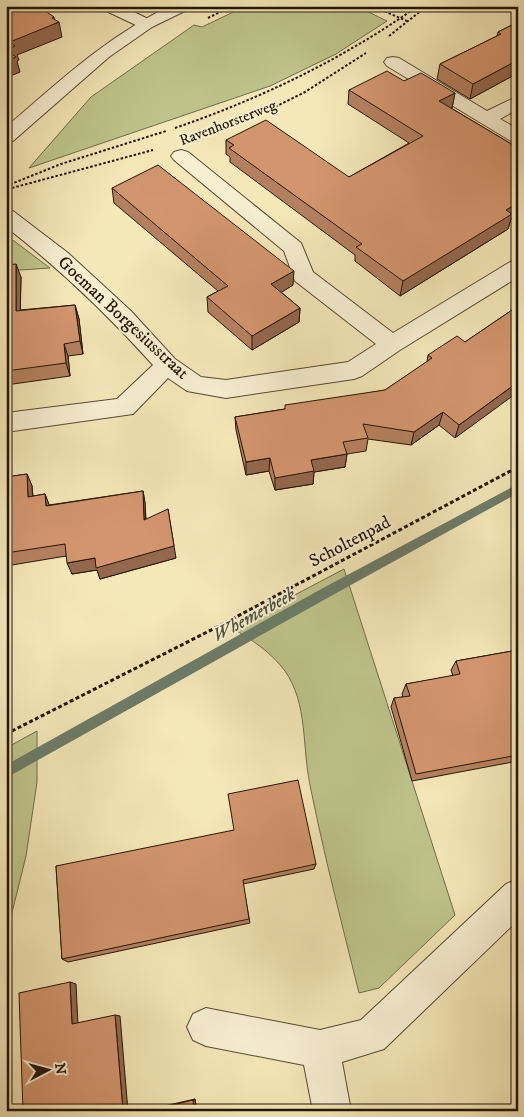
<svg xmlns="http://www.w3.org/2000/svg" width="524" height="1117" font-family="'IM FELL DW Pica',serif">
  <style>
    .green { fill: #bfc48c; stroke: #706c48 }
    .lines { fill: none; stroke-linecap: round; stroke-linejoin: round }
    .stream { fill: #6b7c69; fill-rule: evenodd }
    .minor-casing { stroke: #564a32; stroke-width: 2 }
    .tertiary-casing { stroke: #564a32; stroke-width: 2 }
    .path-far1 { stroke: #221505; stroke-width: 2; stroke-dasharray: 2.5 2; stroke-linecap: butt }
    .path { stroke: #221505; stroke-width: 3; stroke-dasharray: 4 2.5; stroke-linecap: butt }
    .minor { fill: #f8efd1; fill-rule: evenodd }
    .tertiary { fill: #f8efd1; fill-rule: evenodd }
    .wall { fill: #b5805f; stroke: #221505 }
    .shaded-wall { fill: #94684d; stroke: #221505 }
    .building { fill: #d3956e; stroke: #221505 }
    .labels { text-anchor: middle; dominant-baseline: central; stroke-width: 4; stroke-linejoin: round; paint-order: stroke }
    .far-street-label { font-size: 15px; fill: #221505; stroke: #f8efd1 }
    .street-label { font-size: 18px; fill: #221505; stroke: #f8efd1 }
    .water-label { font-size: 19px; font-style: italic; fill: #4d513f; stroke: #f8efd1 }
  </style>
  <rect width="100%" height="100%" fill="#f4e7b8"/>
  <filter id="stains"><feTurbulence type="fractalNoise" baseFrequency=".004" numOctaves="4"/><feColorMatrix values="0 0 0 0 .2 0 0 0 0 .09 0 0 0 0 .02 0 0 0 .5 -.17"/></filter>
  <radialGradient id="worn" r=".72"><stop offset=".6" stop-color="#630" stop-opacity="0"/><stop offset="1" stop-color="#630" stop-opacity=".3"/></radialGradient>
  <!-- green -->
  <g class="green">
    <path d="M246,6H356L387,21L336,54L270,86L29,168L91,97L194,25L202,27Z"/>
    <path d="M6,235L50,268L6,271Z"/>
    <path d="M344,569L455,915L379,988L359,993C342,924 324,855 310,785C302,747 308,704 285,671C271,652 252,640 232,628Z"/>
    <path d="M37,731V782L26,856L6,937V748Z"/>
  </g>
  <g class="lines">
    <!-- stream -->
    <path class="stream" d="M518,484V493L331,596L6,778V765L323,588Z"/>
    <!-- minor casing -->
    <g class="minor-casing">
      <g id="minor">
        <path d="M100,6H122L152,21L154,24L152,27H140L102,9Z"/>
        <path d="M393,57L399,58L487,111L518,96V109L500,119L518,129V143L511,141L387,66L384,62L387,58Z"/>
        <path d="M181,150L188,152L301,243L313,272L393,333L510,262L518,260V277L400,350L362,376L354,379L226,398L187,391L168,378L133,414L6,432V413L117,399L153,365C107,314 60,269 6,227V210L13,211L68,253L131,311L175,359L201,377L226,380L348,362L376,344L295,281L284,251L174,160L171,156L174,152Z"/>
        <path d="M518,879V920L384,1049L342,1062L351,1111H313L304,1065L206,1046L193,1040L187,1027L193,1014L206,1008L320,1030L361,1020L506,884Z"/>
      </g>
    </g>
    <!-- tertiary casing -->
    <g class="tertiary-casing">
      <path id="tertiary" d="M170,6H191L189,9L152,27L109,57L13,141L6,143V127C59,82 106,37 170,6Z"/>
    </g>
    <!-- path-far1 -->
    <g class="path-far1">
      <path d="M372,6L407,21"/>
      <path d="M208,18L232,6"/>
      <path d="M389,36L427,6"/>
      <path d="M175,128C262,98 343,59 418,6"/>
      <path d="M199,134L275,107L305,92L366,53"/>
      <path d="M6,186L61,164L166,131"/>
      <path d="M12,188L153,150"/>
    </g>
    <!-- path -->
    <path class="path" d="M6,734L219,626L518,467"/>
    <!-- minor -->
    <use href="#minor" class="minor"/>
    <!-- tertiary -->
    <use href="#tertiary" class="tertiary"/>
  </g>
  <!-- wall -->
  <g class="wall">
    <path d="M501,6H518V14Z"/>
    <path d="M518,22V73L470,99L437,79L440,64L497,36L498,32Z"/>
    <path d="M404,81L455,93L452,108H451L518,148V214L511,219L508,229L400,296L355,261V255L230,162V157L226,154V140L349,177L409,143L348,104L349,90Z"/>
    <path d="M112,188L293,285L281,292L300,308L299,322L252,350L208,312L207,297L218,291L114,203Z"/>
    <path d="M6,265L21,277L20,310L75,305L79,319L83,354L68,356L70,376L6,385Z"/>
    <path d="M518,306L455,438L439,425L411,445L368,439L366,451L347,454L345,467L314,472L313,484L275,490L269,471L246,475L236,430L235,417L285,409L385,390L427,362L428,355L465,342Z"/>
    <path d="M27,474L32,486L33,496L45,494L49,505L143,491L145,503L146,519L176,558L100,579L97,570L72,574L66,556L6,566V477Z"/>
    <path d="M518,650V761L412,781L391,707L394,698L403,697L402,694L406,684L453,676L451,670L456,661Z"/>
    <path d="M316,864L314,869L243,884L250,923L68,962L62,959L56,866Z"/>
    <path d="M195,1099L197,1111H142Z"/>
  </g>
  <!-- shaded-wall -->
  <g class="shaded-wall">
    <path d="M54,17L55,24L59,22L62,37L17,55L19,60L17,61L20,72L6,78V50L10,42Z"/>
    <path d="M518,60V73L470,99L473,84Z"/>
    <path d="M455,93L452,108L436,116L439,101Z"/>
    <path d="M518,203V214L511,219L508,229L400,296L403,281L506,210Z"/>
    <path d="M16,264L21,277L20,324L16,311Z"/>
    <path d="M294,271L293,285L271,299V284Z"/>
    <path d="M75,305L79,319L83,354L80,341Z"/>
    <path d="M300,308L299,322L252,350V336Z"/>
    <path d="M64,344L68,356L70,376L66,363Z"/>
    <path d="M518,382V392L455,438L459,425Z"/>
    <path d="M443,412L439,425L411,445L414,432Z"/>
    <path d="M347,454L345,467L314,472L313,484L275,490V478L311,460Z"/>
    <path d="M270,458L269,471L246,475V462Z"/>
    <path d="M27,474L32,486L33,509L28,497Z"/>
    <path d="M143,491L145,503L146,532L144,520Z"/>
    <path d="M45,494L50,507L46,506Z"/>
    <path d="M168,509L176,558L100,579L97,570L72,574L67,563L95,558Z"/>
    <path d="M70,982L76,984L78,1025L72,1024Z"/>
    <path d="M115,1015L120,1016L128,1111H123Z"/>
    <path d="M195,1099L197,1111H194L193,1100Z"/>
  </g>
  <!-- building -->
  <g class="building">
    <path d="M6,6H38L54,17L52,18L59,22L10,42L15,46L6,50Z"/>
    <path d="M518,22V60L473,84L440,64L501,34L498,32Z"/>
    <path d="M6,50L16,57L6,61Z"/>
    <path d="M387,71L404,81L421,73L455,93L439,101L518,148V203L506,210L512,214L403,281L356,247L362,244L229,148L234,145L226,140L266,120L349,177L423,136L349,90Z"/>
    <path d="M158,165L294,271L271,284L300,308L252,336L207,297L228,286L112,188Z"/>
    <path d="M16,264V311L75,305L80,341L64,344L66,363L6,371V265Z"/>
    <path d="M518,306V382L459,425L443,412L414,432L363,424L368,438L343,442L347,454L311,460L314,471L275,478L270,458L246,462L235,417L285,409V405L385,390L432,358L428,355L457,336L465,342Z"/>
    <path d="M27,474L28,497L45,494L46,506L143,491L144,520L168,509L174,546L96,568L95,558L67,563L65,544L6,553V477Z"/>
    <path d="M518,650V755L416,774L394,698L410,696L406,684L460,674L456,661Z"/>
    <path d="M298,780L316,864L243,880L249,919L62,959L56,866L234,830L228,794Z"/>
    <path d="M70,982L72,1024L115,1015L123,1111H23L19,993Z"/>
    <path d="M193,1100L194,1111H148Z"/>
  </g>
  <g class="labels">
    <!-- far-street labels -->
    <g class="far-street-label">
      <text transform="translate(228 123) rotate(-21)">Ravenhorsterweg</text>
    </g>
    <!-- street labels -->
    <g class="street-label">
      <text transform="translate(123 318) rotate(43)">Goeman Borgesiusstraat</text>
      <text transform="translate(350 542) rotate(-28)">Scholtenpad</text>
    </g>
    <!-- water labels -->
    <g class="water-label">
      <text transform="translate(254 615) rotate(-29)">Whemerbeek</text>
    </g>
  </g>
  <!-- margin -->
  <rect width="524" height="1117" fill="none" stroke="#f4e7b8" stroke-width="25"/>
  <rect x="8" y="8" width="509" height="1102" fill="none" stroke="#221505" stroke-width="2.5"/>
  <rect x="12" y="12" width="499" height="1092" fill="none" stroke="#221505"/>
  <!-- north arrow -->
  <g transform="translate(48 1070) rotate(84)" stroke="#f8efd1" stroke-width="4" paint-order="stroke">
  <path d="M0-4L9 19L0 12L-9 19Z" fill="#221505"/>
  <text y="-8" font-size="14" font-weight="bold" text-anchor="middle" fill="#221505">N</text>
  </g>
  <rect width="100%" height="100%" filter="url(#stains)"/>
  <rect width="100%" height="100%" fill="url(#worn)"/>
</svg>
